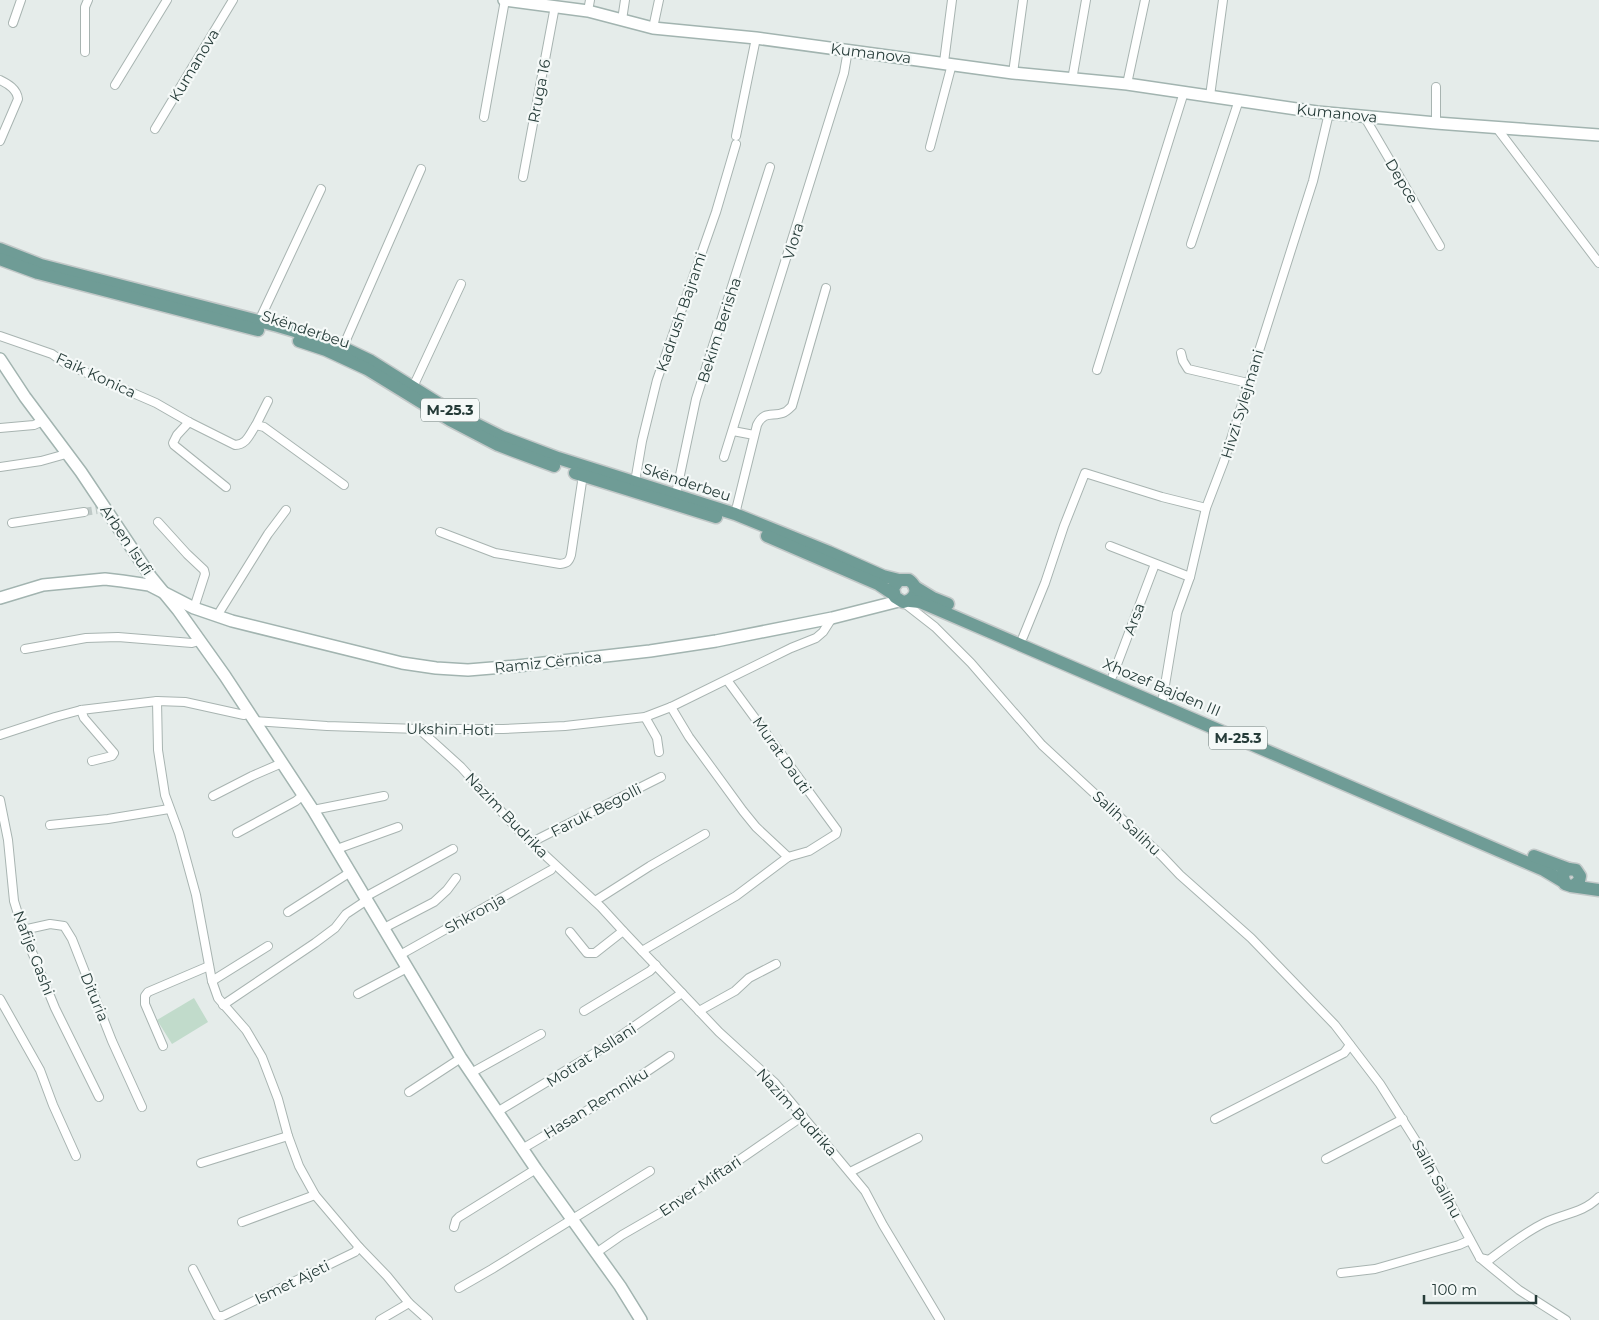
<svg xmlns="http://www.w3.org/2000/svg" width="1599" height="1320" font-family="Montserrat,sans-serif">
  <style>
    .green { fill: #c1dbcb }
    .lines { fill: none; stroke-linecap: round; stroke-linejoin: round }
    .street-tunnel { stroke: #bfc9c7; stroke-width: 8; stroke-dasharray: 8 4; stroke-linecap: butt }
    .street-casing { stroke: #a8b4b1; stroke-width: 10 }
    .secondary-casing { stroke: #a2b4b0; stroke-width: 14 }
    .primary-casing { stroke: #c2c8c8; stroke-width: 15 }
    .street { stroke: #fff; stroke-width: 8 }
    .secondary { stroke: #fff; stroke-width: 11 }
    .primary { stroke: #6f9c96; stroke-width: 12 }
    .labels { text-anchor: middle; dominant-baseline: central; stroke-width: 4.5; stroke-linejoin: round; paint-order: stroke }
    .shield { fill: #f5f9f8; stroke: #647572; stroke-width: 1 }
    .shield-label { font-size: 14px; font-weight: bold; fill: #263c39 }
    .street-label { font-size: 15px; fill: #263c39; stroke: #f5f9f8 }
  </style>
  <rect width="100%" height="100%" fill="#e5ecea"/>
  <!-- green -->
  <path class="green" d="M194,998L208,1022L172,1044L157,1020Z"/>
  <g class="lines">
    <!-- street-tunnel -->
    <path class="street-tunnel" d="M84,512L97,510"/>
    <!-- street casing -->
    <g class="street-casing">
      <g id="street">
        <path d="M588,11L590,0"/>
        <path d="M622,20L625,0"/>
        <path d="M13,23L21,0"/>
        <path d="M653,28L659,0"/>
        <path d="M85,52V7L88,0"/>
        <path d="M944,62L952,0"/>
        <path d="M1013,73L1023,0"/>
        <path d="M0,80C8,84 17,89 18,99L0,141"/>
        <path d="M1072,80L1086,0"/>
        <path d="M1127,84L1145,0"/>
        <path d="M115,85L167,0"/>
        <path d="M1210,96L1223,0"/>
        <path d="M1364,116L1440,246"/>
        <path d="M484,117L505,0"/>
        <path d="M1436,123V87"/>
        <path d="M1496,127L1599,263"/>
        <path d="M155,129L233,0"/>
        <path d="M736,136L756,38"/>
        <path d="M930,147L952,64"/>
        <path d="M523,177L555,6"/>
        <path d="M1191,244L1239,100"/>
        <path d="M259,321L321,189"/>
        <path d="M0,336L52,354L66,364L156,403L189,422L235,445C247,445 250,433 256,425L264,427L344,485"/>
        <path d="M343,347L421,169"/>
        <path d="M1181,353L1183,361L1188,369L1248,383"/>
        <path d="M1097,370L1184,92"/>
        <path d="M413,387L461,284"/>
        <path d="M189,422L177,435L173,443L174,445L226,487"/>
        <path d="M256,425L268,401"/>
        <path d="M0,428L34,425L43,421"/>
        <path d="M733,431L754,435"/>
        <path d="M724,457L844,73L848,50"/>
        <path d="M0,467L41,461L66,454"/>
        <path d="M635,482L642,441L657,380L716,212L736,144"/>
        <path d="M674,494L677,489L696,399L770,167"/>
        <path d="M735,514L757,425C765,409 773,418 785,412C786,412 791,407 792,406L826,288"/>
        <path d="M158,522L187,554L204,570L205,574L194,608"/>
        <path d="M12,523L84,512"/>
        <path d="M440,532L495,553L560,564C567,563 569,562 571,555L583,475"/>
        <path d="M1110,546L1190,577"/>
        <path d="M903,602L935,627L971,663L1042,745L1162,856L1180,875L1251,938L1335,1025L1380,1084L1421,1149L1480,1258L1519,1290L1566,1320"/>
        <path d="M217,616L268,534L286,510"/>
        <path d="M1023,637L1045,583L1064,526L1085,473L1162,497L1206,508"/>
        <path d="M25,649L86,638L118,637L192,643L199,641"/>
        <path d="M1113,675L1155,564"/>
        <path d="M1163,697L1177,613L1190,577L1206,508L1224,461L1313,181L1329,113"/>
        <path d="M157,701L158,750L165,795L179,833L196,895L212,981L218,998L246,1030L262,1057L278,1099L288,1136L299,1166L315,1195L359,1247L387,1276L409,1303L428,1320"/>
        <path d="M671,707L689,737L743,811L756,827L788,857"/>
        <path d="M81,710L84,718L114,753L112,756L92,761"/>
        <path d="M645,717L657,738L659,752"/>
        <path d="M254,721L327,726L419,729H503L565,726L645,717L671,707L791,648L816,638L823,632L832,618"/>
        <path d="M419,729L461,767L520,832L601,907L623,931L719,1032L775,1083L865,1191L883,1225L940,1320"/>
        <path d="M0,735L55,717L81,710L157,701L185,702L244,715L249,713"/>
        <path d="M213,796L252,776L282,763"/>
        <path d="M0,800L8,840L14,901L23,930L55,1008L99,1097"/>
        <path d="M313,810L384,796"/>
        <path d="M50,825L108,819L169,809"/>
        <path d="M237,833L296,801L303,795"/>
        <path d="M532,842L661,777"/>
        <path d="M337,849L398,827"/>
        <path d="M365,897L453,849"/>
        <path d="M595,901L650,866L705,834"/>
        <path d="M288,912L349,873"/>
        <path d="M384,928L434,902L447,890L456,878"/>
        <path d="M23,930L50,924L64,926L72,939L112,1041L142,1107"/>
        <path d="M570,932L587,953H595L623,931"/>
        <path d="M642,951L736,896L788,857L809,851L836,834L837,830L727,680"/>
        <path d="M400,955L551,870"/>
        <path d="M212,981L268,946"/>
        <path d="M358,994L407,968"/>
        <path d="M0,999L40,1070L53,1105L76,1156"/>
        <path d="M223,1005L315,943L335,928L346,914L367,900"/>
        <path d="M584,1011L650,971L656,965"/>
        <path d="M699,1011L735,991L749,978L776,964"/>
        <path d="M163,1046L145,1004V996L148,992L209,966"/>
        <path d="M471,1073L541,1034"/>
        <path d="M409,1092L461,1058"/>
        <path d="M497,1112L603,1048L682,993"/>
        <path d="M1215,1119L1344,1053L1350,1045"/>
        <path d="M522,1149L603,1101L670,1056"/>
        <path d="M1326,1159L1403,1119"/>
        <path d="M201,1163L288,1136"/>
        <path d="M850,1172L918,1138"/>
        <path d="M242,1222L315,1195"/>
        <path d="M454,1227L456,1220L459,1217L536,1169"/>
        <path d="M596,1253L622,1235L674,1205L803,1116"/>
        <path d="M1480,1258L1489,1260C1507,1246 1524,1233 1544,1223C1562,1214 1584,1213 1599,1197"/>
        <path d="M193,1269L217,1316H223L355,1252L359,1247"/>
        <path d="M1341,1273L1375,1269L1459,1245L1470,1240"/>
        <path d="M459,1288L492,1269L650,1171"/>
        <path d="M380,1320L409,1303"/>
      </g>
    </g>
    <!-- secondary casing -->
    <g class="secondary-casing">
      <g id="secondary">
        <path d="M504,0L588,11L653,28L756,38L1013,73L1127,84L1317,112L1436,123L1599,135"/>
        <path d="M0,359L25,397L81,472L151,577L178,610L225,676L313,810L461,1058L536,1169L620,1286L641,1320"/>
        <path d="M0,598L43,585L105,579L122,581L149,585L194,608L232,621L402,663L436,668L468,670L517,666L650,651L716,641L832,618L899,601"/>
      </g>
    </g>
    <!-- primary casing -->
    <g class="primary-casing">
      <g id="primary">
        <path d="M0,249L41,265L278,326L329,341L371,361L454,413L502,437L558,458L735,514L829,552L883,576L899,580H909C920,588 916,600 903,602L895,597L893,588L899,580"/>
        <path d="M0,259L38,273L258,330"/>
        <path d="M299,341L326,350L367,369L450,420L498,445L554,466"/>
        <path d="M575,473L716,517"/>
        <path d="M767,536L878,584L893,594"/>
        <path d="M915,587L933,598L948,604"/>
        <path d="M910,601L920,602L932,607L1544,870L1564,882"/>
        <path d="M1534,856L1569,869"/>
        <path d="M1573,886L1579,881L1580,876L1576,870L1569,869L1564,872L1563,877L1565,884L1571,886L1599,890"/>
      </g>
    </g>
    <!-- street -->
    <use href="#street" class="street"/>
    <!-- secondary -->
    <use href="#secondary" class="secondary"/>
    <!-- primary -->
    <use href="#primary" class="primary"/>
  </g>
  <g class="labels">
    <!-- shield labels -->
    <g class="shield">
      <rect x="421" y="398.5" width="58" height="23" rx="4"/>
      <rect x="1209" y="726.5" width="58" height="23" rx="4"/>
    </g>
    <g class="shield-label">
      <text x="450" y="410">M-25.3</text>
      <text x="1238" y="738">M-25.3</text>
    </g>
    <!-- street labels -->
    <g class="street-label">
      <text transform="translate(871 53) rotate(7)">Kumanova</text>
      <text transform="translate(194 65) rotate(-59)">Kumanova</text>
      <text transform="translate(539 91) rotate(-79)">Rruga 16</text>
      <text transform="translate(1337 113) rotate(6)">Kumanova</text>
      <text transform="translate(1402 181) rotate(59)">Depce</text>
      <text transform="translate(793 241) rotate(-73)">Vlora</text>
      <text transform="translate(681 312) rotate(-71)">Kadrush Bajrami</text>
      <text transform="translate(306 329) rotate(18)">Skënderbeu</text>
      <text transform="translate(719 330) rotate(-72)">Bekim Berisha</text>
      <text transform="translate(96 375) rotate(25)">Faik Konica</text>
      <text transform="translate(1242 404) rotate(-73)">Hivzi Sylejmani</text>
      <text transform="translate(687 482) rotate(18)">Skënderbeu</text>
      <text transform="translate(127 540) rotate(56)">Arben Isufi</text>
      <text transform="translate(1134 619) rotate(-69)">Arsa</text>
      <text transform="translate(548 662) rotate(-6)">Ramiz Cërnica</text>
      <text transform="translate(1162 687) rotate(23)">Xhozef Bajden III</text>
      <text transform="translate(450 729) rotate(1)">Ukshin Hoti</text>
      <text transform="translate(782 755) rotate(55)">Murat Dauti</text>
      <text transform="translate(596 810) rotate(-27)">Faruk Begolli</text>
      <text transform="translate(507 815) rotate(46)">Nazim Budrika</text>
      <text transform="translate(1127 823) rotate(43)">Salih Salihu</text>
      <text transform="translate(475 913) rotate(-29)">Shkronja</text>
      <text transform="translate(34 953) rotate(69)">Nafije Gashi</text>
      <text transform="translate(95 997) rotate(68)">Dituria</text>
      <text transform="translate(591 1055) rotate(-33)">Motrat Asllani</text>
      <text transform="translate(596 1103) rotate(-32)">Hasan Remniku</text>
      <text transform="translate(797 1112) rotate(48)">Nazim Budrika</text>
      <text transform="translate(1437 1179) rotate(61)">Salih Salihu</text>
      <text transform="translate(700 1186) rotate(-34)">Enver Miftari</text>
      <text transform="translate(292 1282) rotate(-26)">Ismet Ajeti</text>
    </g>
  </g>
  <!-- scale -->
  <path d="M1424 1295v8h112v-8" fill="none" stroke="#263c39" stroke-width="2.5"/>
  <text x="1432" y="1295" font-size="15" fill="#263c39" stroke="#f5f9f8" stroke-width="4" paint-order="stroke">100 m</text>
</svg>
